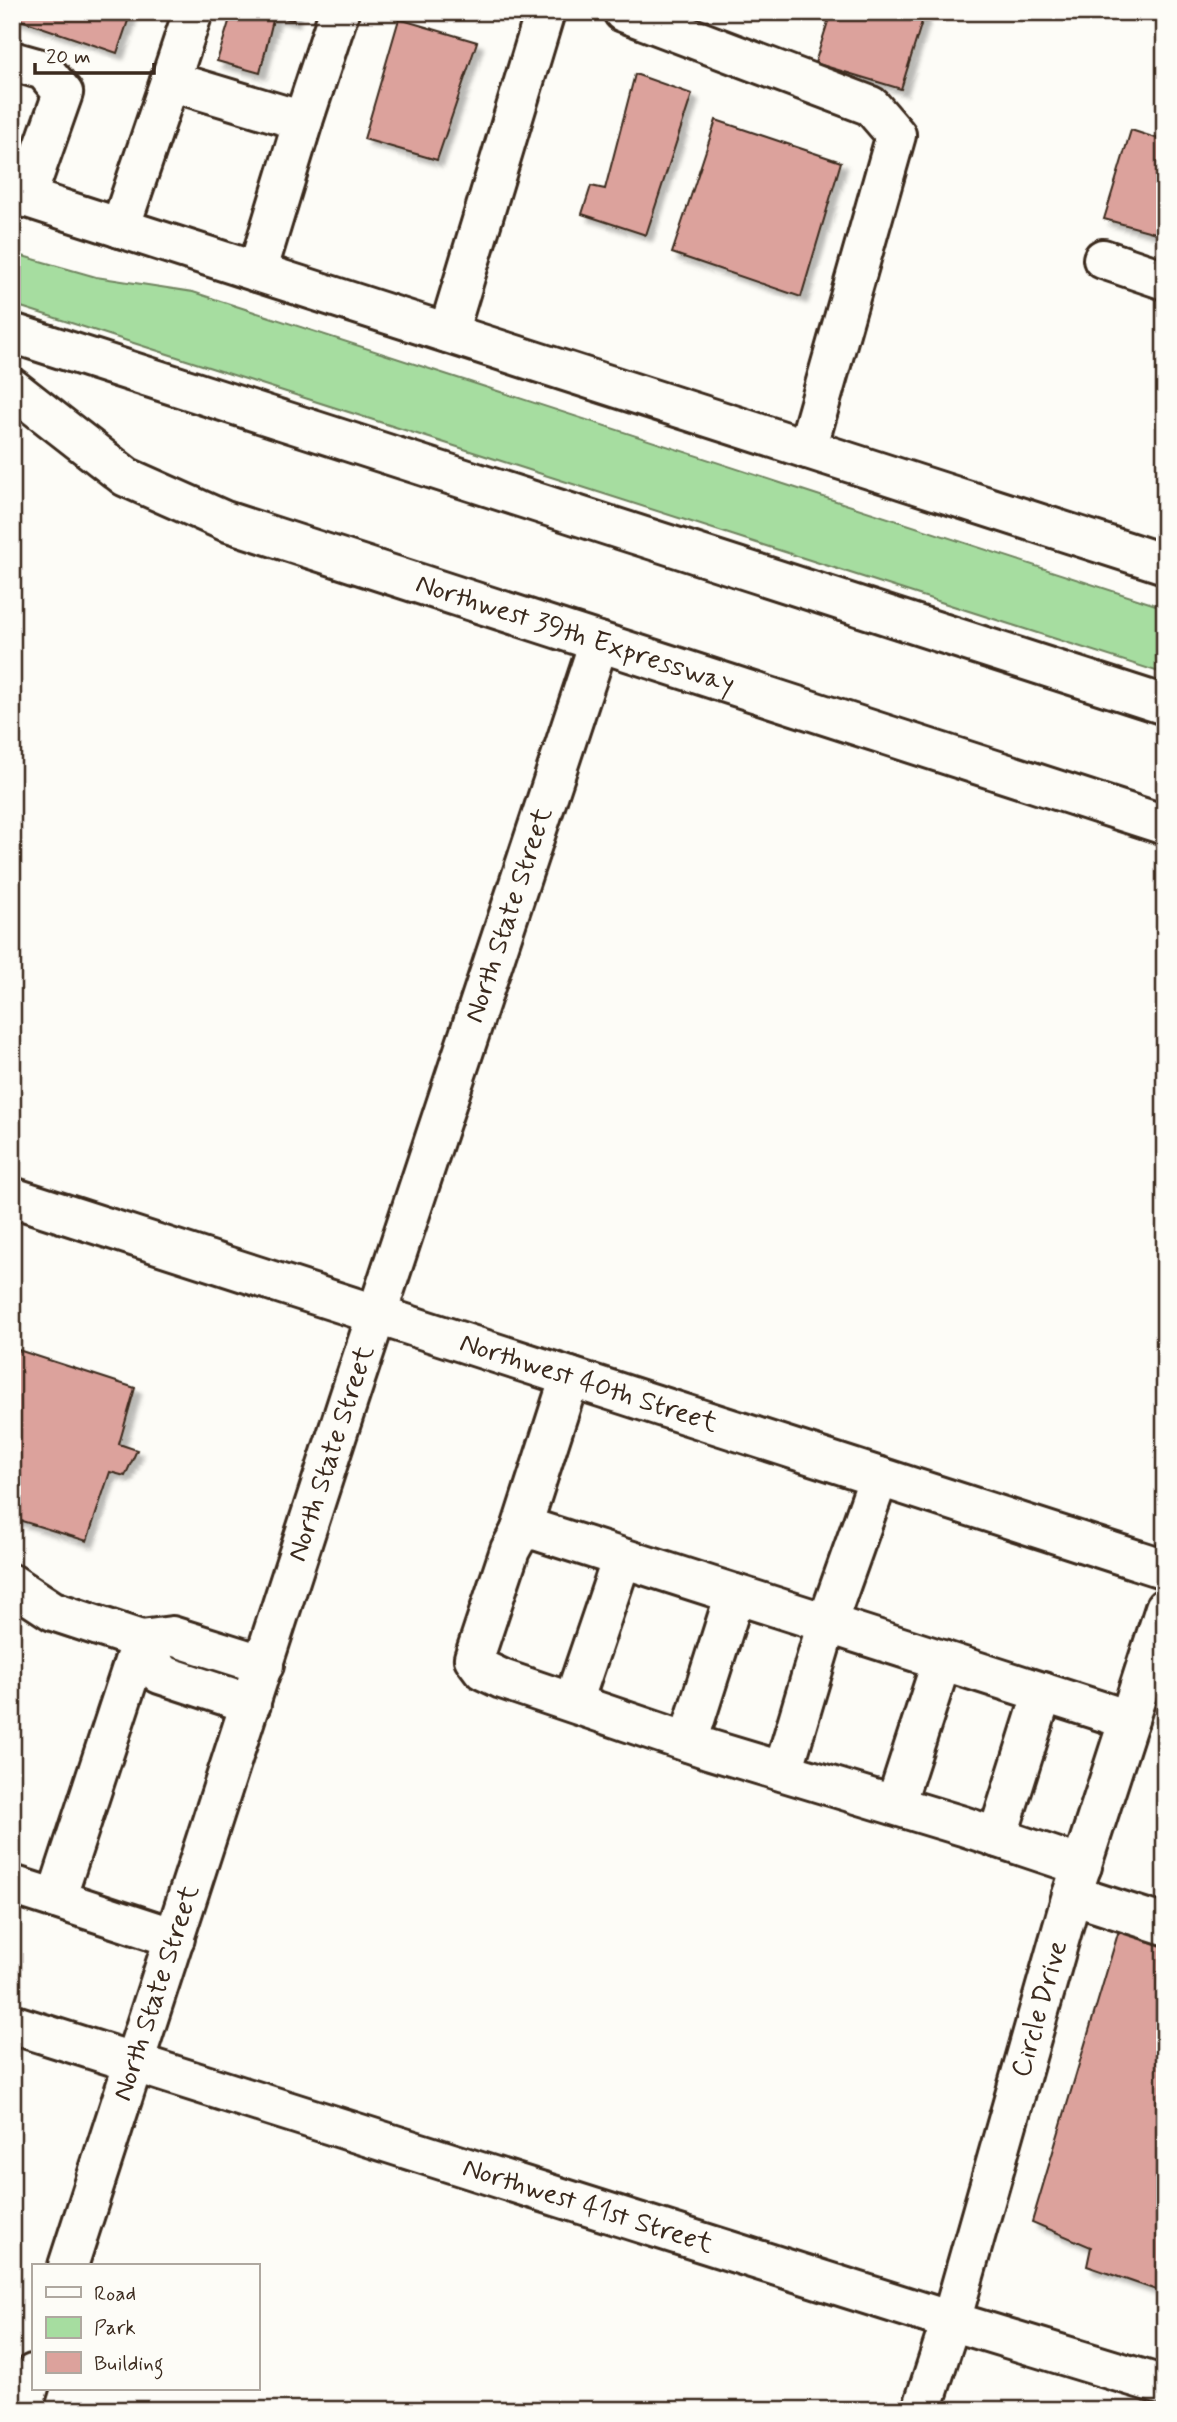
<svg xmlns="http://www.w3.org/2000/svg" width="1177" height="2422" font-family="Mynerve,sans-serif">
  <style>
    .green { fill: #a6dda0; stroke: #70845f; stroke-width: 2 }
    .building { fill: #dca29c; stroke: #3b2a1e; stroke-width: 2; filter: url(#shadow) }
    .lines { fill: none; stroke-linecap: round; stroke-linejoin: round }
    .minor-casing { stroke: #3b2a1e; stroke-width: 44 }
    .highway-casing { stroke: #3b2a1e; stroke-width: 44 }
    .minor { stroke: #fdfcf7; stroke-width: 38 }
    .highway { stroke: #fdfcf7; stroke-width: 38 }
    .labels { text-anchor: middle; dominant-baseline: central; stroke-width: 6; stroke-linejoin: round; paint-order: stroke }
    .street-label { font-size: 28px; fill: #3b2a1e; stroke: #fdfcf7 }
  </style>
  <defs>
    <filter id="shadow"><feDropShadow dx="6" dy="6" stdDeviation="2" flood-color="#0004"/></filter>
  </defs>
  <rect width="100%" height="100%" fill="#fdfcf7"/>
  <filter id="ink" filterUnits="userSpaceOnUse"><feTurbulence type="fractalNoise" baseFrequency=".0143" numOctaves="2"/><feDisplacementMap in="SourceGraphic" scale="14" xChannelSelector="R" yChannelSelector="G"/><feConvolveMatrix kernelMatrix="1 2 1 2 8 2 1 2 1" color-interpolation-filters="sRGB"/></filter>
  <g filter="url(#ink)">
    <!-- green -->
    <path class="green" d="M12,253L96,277L193,292L1165,608V674L12,304Z"/>
    <!-- building -->
    <g class="building">
      <path d="M12,12H131L117,53L12,17Z"/>
      <path d="M232,12H295L293,20L274,16L260,73L217,61Z"/>
      <path d="M831,12H925L901,89L815,63Z"/>
      <path d="M399,19L477,42L437,160L364,139Z"/>
      <path d="M635,74L692,94L646,235L582,214L591,186L605,189Z"/>
      <path d="M716,120L841,162L801,297L672,253Z"/>
      <path d="M1131,130L1165,141L1163,235L1104,219Z"/>
      <path d="M12,1348L135,1388L119,1444L137,1450L125,1476L110,1472L87,1541L12,1518Z"/>
      <path d="M1119,1930L1165,1944V2293L1087,2266L1091,2247L1032,2222Z"/>
    </g>
    <g class="lines">
      <!-- minor casing -->
      <g class="minor-casing">
        <g id="minor">
          <path d="M623,12L871,106L896,135L807,449"/>
          <path d="M12,61L44,70L63,93L26,198"/>
          <path d="M170,81L193,12"/>
          <path d="M303,121L339,12"/>
          <path d="M120,228L170,81L303,121L257,272"/>
          <path d="M1103,259L1165,280"/>
          <path d="M448,333L545,12"/>
          <path id="s1" d="M12,388L126,477L225,521L1165,825"/>
          <path id="s2" d="M12,1197L1165,1569"/>
          <path d="M520,1532L570,1377"/>
          <path d="M12,1584L53,1611L141,1640L56,1899L175,1938"/>
          <path d="M573,1702L622,1558"/>
          <path d="M251,1704L160,1674L141,1640L172,1636L264,1665"/>
          <path d="M688,1742L735,1594"/>
          <path d="M783,1771L827,1623L879,1477"/>
          <path d="M895,1805L942,1660"/>
          <path d="M997,1838L1043,1692"/>
          <path d="M1082,1866L963,1826L708,1749L502,1679L483,1670L474,1658L510,1550L520,1532L535,1530L1129,1720"/>
          <path d="M12,1885L56,1899"/>
          <path d="M1072,1895L1165,1925"/>
          <path id="s3" d="M12,2024L951,2321L1165,2386"/>
          <path id="s4" d="M68,2266L348,1401L599,642"/>
          <path d="M22,2410L33,2374"/>
          <path id="s5" d="M922,2410L951,2321L1072,1895L1165,1608"/>
        </g>
      </g>
      <!-- highway casing -->
      <g class="highway-casing">
        <g id="highway">
          <path d="M12,193L1165,564"/>
          <path d="M12,333L1165,705"/>
        </g>
      </g>
      <!-- minor -->
      <use href="#minor" class="minor"/>
      <!-- highway -->
      <use href="#highway" class="highway"/>
    </g>
  </g>
  <g class="labels">
    <!-- street labels -->
    <g class="street-label">
      <text stroke="none"><textPath href="#s1" startOffset="621">Northwest 39th Expressway</textPath></text>
      <text stroke="none"><textPath href="#s4" startOffset="1421">North State Street</textPath></text>
      <text stroke="none"><textPath href="#s2" startOffset="606">Northwest 40th Street</textPath></text>
      <text stroke="none"><textPath href="#s4" startOffset="854">North State Street</textPath></text>
      <text stroke="none"><textPath href="#s4" startOffset="287">North State Street</textPath></text>
      <text stroke="none"><textPath href="#s5" startOffset="418">Circle Drive</textPath></text>
      <text stroke="none"><textPath href="#s3" startOffset="604">Northwest 41st Street</textPath></text>
    </g>
  </g>
  <!-- margin -->
  <rect width="1177" height="2422" fill="none" stroke="#fdfcf7" stroke-width="42"/>
  <rect x="21" y="21" width="1135" height="2380" fill="none" stroke="#3b2a1e" stroke-width="2.5" filter="url(#ink)"/>
  <!-- legend -->
  <rect x="32" y="2264" width="228" height="126" fill="#fdfcf7" stroke="#afa8a0" stroke-width="2"/>
  <rect x="46" y="2287" width="35" height="10" fill="#fdfcf7" stroke="#afa8a0" stroke-width="2"/>
  <text x="94" y="2300" font-size="21" fill="#3b2a1e">Road</text>
  <rect x="46" y="2317" width="35" height="21" fill="#a6dda0" stroke="#afa8a0" stroke-width="2"/>
  <text x="94" y="2334" font-size="21" fill="#3b2a1e">Park</text>
  <rect x="46" y="2352" width="35" height="21" fill="#dca29c" stroke="#afa8a0" stroke-width="2"/>
  <text x="94" y="2370" font-size="21" fill="#3b2a1e">Building</text>
  <!-- scale -->
  <path d="M35 63v10h119v-10" fill="none" stroke="#3b2a1e" stroke-width="3.5"/>
  <text x="46" y="63" font-size="21" fill="#3b2a1e" stroke="#fdfcf7" stroke-width="5" paint-order="stroke">20 m</text>
</svg>
